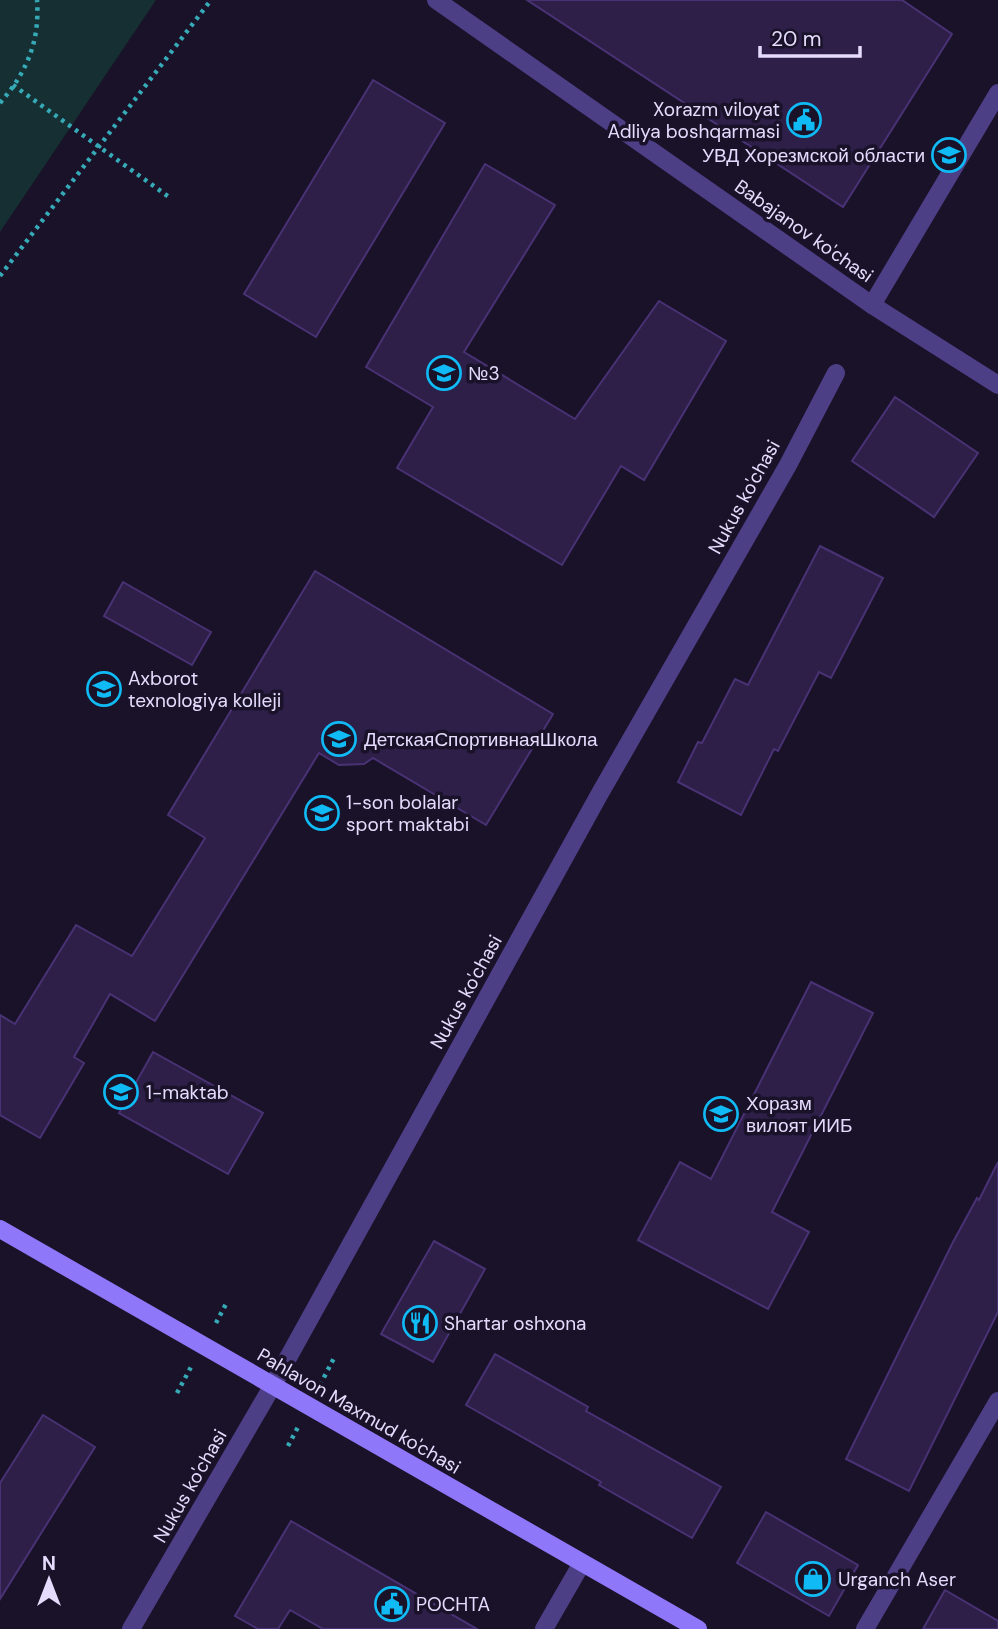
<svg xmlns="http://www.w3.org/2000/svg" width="998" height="1629" font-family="'DM Sans',sans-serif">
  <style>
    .green { fill: #152f33 }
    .building { fill: #2e1f49; stroke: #493274; stroke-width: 2 }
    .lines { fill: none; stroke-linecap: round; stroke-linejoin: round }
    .path { stroke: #36abb7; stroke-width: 4.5; stroke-dasharray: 3.5 5; stroke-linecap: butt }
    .lane { stroke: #4d3f86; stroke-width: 18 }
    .street { stroke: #4d3f86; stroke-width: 18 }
    .secondary { stroke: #8e77f9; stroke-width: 18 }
    .labels { text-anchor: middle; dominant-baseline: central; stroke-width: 7; stroke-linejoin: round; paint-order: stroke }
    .poi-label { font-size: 19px; fill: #e5dbfd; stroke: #191229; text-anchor: start }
    .street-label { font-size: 19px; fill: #e5dbfd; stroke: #191229 }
  </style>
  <rect width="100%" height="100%" fill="#191229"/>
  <!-- green -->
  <path class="green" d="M0,0H156L0,232Z"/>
  <!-- building -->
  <g class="building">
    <path d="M527,0H902L952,34L843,207Z"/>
    <path d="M373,80L445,123L316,337L244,294Z"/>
    <path d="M485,164L555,205L464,352L575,419L659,301L726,341L644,480L621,466L562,565L397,468L433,407L366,367Z"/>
    <path d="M895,397L978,453L934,517L852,461Z"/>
    <path d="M820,546L883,578L831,678L819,672L778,751L774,749L741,815L678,782L698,742L702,743L735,679L748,685Z"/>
    <path d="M315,571L553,714L486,825L373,758L364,764L339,765L319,753L155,1021L110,994L74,1057L84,1063L40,1138L0,1115V1015L15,1024L76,925L132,956L205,838L168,815Z"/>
    <path d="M123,582L211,632L192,665L104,616Z"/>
    <path d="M811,982L873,1013L772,1212L809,1232L768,1309L638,1240L680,1162L711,1179Z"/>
    <path d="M153,1052L263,1113L228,1174L119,1113Z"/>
    <path d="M998,1162V1312L909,1491L846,1459L952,1244L977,1198L979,1200Z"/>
    <path d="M434,1241L485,1269L433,1362L381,1334Z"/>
    <path d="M495,1354L588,1407L586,1411L721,1487L692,1538L599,1485L601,1482L466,1405Z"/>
    <path d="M43,1415L95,1447L0,1599V1483Z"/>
    <path d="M766,1512L858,1565L829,1616L737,1563Z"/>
    <path d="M291,1521L477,1629H323L290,1610L278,1629H258L235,1616Z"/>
    <path d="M945,1590L998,1621V1629H923Z"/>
  </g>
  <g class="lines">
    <!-- path -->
    <g class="path">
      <path d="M13,85L169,197"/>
      <path d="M0,103C27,72 40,41 37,0"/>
      <path d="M0,276L211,0"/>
      <path d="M216,1323L227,1302"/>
      <path d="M320,1385L334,1358"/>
      <path d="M177,1393L191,1367"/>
      <path d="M288,1446L298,1427"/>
    </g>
    <!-- lane -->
    <g class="lane">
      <path d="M998,93L872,305L998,385"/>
      <path d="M544,1629L582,1563"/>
    </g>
    <!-- street -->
    <g class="street">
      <path d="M436,0L872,305"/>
      <path d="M131,1629L273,1385L599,795L788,465L836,373"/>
      <path d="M865,1629L998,1401"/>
    </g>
    <!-- secondary -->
    <path class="secondary" d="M0,1229L698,1629"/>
  </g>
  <!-- icons -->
  <defs>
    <g id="civic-ring" transform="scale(1.75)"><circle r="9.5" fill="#191229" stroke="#10bbf5" stroke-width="1.5"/><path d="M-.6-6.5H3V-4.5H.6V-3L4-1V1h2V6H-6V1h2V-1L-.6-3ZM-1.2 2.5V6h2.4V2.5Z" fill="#10bbf5"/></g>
    <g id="school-ring" transform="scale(1.75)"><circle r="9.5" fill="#191229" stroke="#10bbf5" stroke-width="1.5"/><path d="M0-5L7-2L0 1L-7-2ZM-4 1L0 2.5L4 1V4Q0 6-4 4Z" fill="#10bbf5"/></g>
    <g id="university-ring" transform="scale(1.75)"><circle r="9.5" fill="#191229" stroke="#10bbf5" stroke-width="1.5"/><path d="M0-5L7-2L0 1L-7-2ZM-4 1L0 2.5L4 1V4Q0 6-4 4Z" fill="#10bbf5"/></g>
    <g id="restaurant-ring" transform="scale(1.75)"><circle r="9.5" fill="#191229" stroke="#10bbf5" stroke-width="1.5"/><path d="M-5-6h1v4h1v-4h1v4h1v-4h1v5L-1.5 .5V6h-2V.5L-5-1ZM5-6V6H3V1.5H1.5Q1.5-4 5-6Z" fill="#10bbf5"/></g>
    <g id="shop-ring" transform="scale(1.75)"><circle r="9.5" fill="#191229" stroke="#10bbf5" stroke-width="1.5"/><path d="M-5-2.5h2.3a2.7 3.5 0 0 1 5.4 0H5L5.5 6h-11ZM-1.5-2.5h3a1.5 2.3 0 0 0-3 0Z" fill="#10bbf5"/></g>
  </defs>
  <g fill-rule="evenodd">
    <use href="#civic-ring" x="804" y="120"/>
    <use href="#school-ring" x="949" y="155"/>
    <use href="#school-ring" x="444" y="373"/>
    <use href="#university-ring" x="104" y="689"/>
    <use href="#school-ring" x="339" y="739"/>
    <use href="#school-ring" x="322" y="813"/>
    <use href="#school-ring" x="121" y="1092"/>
    <use href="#school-ring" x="721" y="1114"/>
    <use href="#restaurant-ring" x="420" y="1323"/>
    <use href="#shop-ring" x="813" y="1579"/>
    <use href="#civic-ring" x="392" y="1604"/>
  </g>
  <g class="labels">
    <!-- poi labels -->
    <g class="poi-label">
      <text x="780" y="109" text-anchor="end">Xorazm viloyat<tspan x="780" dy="22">Adliya boshqarmasi</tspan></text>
      <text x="925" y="155" text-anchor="end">УВД Хорезмской области</text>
      <text x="468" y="373">№3</text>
      <text x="128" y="678">Axborot<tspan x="128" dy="22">texnologiya kolleji</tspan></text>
      <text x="364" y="739">ДетскаяСпортивнаяШкола</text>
      <text x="346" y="802">1-son bolalar<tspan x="346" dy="22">sport maktabi</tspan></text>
      <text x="146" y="1092">1-maktab</text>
      <text x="746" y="1103">Хоразм<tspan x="746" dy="22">вилоят ИИБ</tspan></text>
      <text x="444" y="1323">Shartar oshxona</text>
      <text x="838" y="1579">Urganch Aser</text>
      <text x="416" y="1604">POCHTA</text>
    </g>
    <!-- street labels -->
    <g class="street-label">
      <text transform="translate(804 231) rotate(35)">Babajanov ko'chasi</text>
      <text transform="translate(744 497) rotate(-61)">Nukus ko'chasi</text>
      <text transform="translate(466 992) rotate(-61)">Nukus ko'chasi</text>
      <text transform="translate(359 1411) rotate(30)">Pahlavon Maxmud ko'chasi</text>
      <text transform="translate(190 1486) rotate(-60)">Nukus ko'chasi</text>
    </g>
  </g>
  <!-- north arrow -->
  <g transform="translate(49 1580)" stroke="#191229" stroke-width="5" paint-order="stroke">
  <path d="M0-5L12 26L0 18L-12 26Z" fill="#e5dbfd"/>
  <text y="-10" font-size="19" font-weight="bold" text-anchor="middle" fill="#e5dbfd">N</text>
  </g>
  <!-- scale -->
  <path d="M760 46v10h100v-10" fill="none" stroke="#e5dbfd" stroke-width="3.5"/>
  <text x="771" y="46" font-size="21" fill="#e5dbfd" stroke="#191229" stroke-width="5" paint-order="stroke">20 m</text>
</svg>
